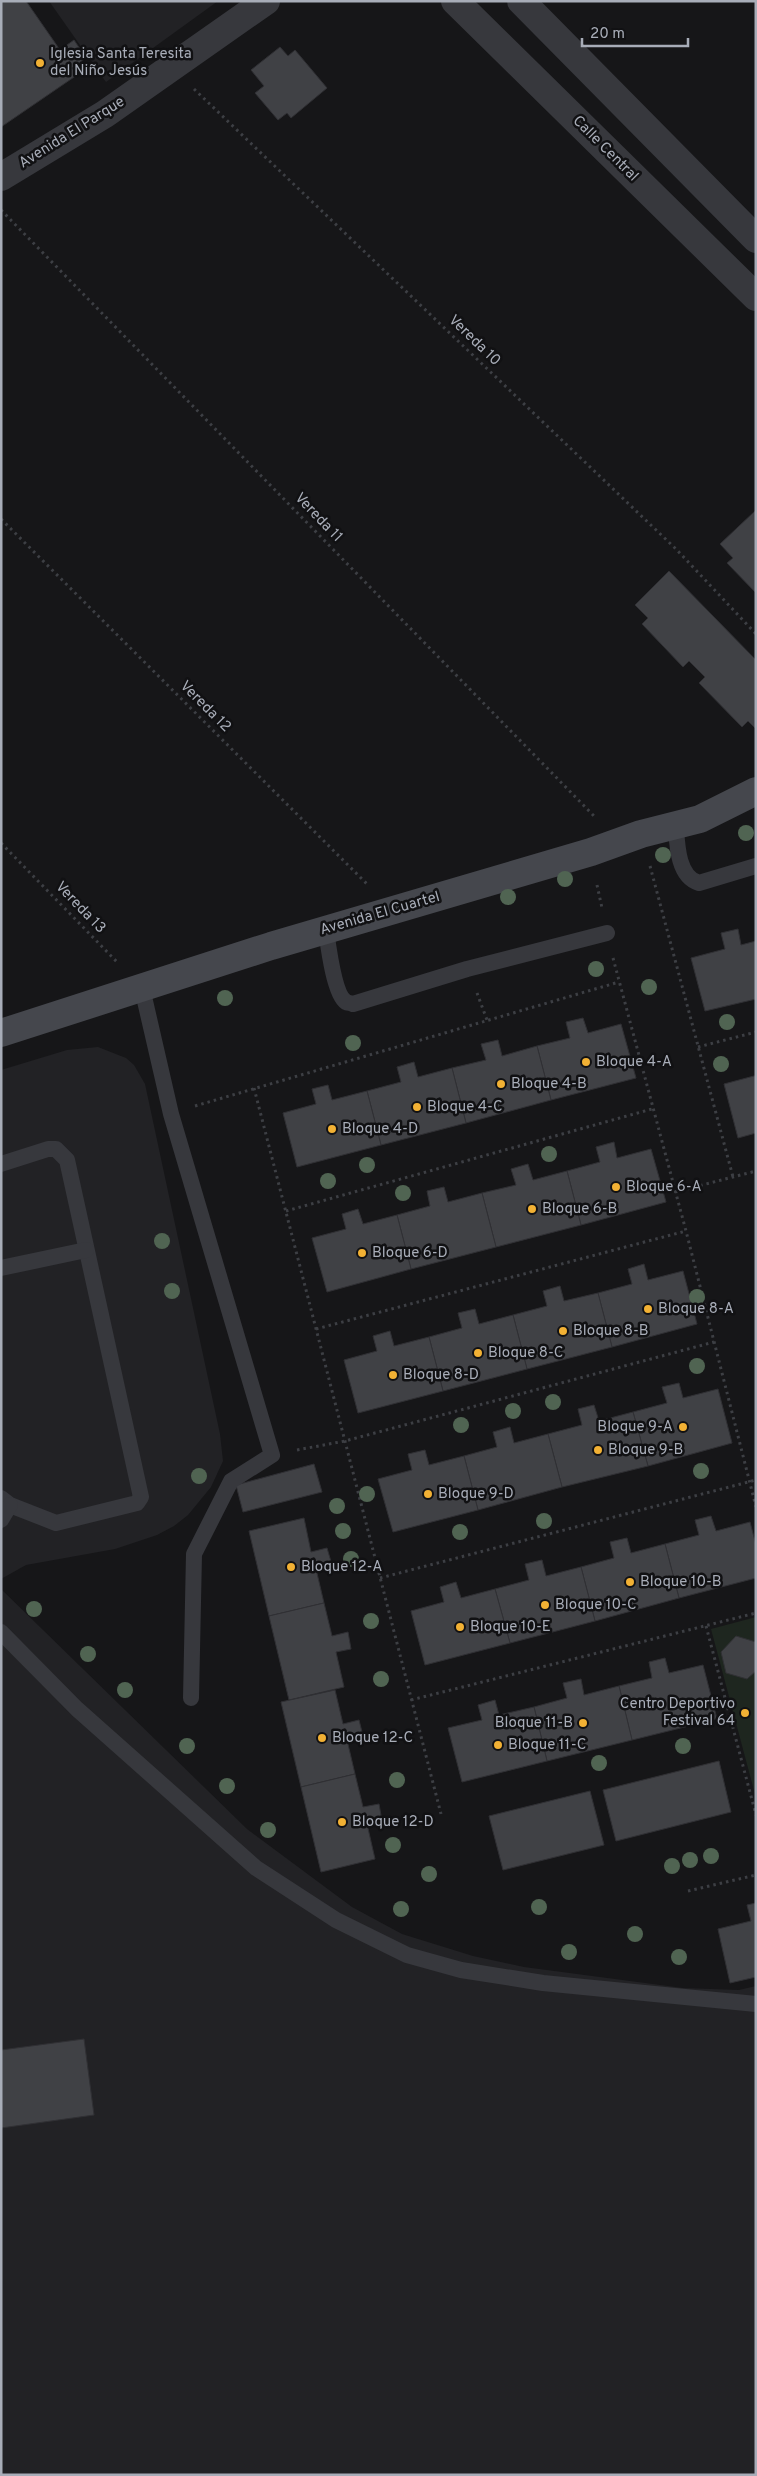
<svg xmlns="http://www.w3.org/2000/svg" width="757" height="2476" font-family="Overpass,sans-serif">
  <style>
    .built { fill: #222225 }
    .green { fill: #1e261f }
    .building { fill: #404145; stroke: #303034 }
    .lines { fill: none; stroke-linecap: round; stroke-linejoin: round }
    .path { stroke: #3d3f44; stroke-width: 3; stroke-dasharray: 2.5 4; stroke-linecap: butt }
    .service { stroke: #37383d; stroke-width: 16 }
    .minor { stroke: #37383d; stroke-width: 28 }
    .secondary { stroke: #45474d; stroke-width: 28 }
    .tree { fill: #506452 }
    .poi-dot { fill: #f2b134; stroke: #111113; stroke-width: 2 }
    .labels { text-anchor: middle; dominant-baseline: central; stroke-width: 5; stroke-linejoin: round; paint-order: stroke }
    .poi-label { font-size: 15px; fill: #a8adb8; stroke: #111113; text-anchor: start }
    .street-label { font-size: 15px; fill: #a8adb8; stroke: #111113 }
  </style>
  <rect width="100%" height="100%" fill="#161618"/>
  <!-- built -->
  <g class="built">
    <path d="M49,1H218L106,82Z"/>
    <path d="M98,1047L126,1058L134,1065L145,1084L220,1434L223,1461L211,1487L188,1515L174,1526L157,1535L115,1549L26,1565L1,1579V1070L67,1050Z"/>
    <path d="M1,1589L247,1829L352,1907L402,1934L473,1956L524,1967L683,1988L739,1990L756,1986V2475H1Z"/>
  </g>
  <!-- green -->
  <path class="green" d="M756,1617V1798L711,1629Z"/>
  <!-- building -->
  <g class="building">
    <path d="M1,1H26L60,50L74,40L86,58L72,68L77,75L1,127Z"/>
    <path d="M280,47L288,56L295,50L327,88L291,118L287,113L278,120L255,93L264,86L251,70Z"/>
    <path d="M755,511L756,512V593L727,563L733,558L720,544Z"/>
    <path d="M669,571L756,660V729L748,721L742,727L699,683L705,677L689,661L683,667L642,624L648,618L635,605Z"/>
    <path d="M738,929L741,945L756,941V999L705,1011L691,958L725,949L721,933Z"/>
    <path d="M583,1018L588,1033L621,1024L636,1078L551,1100L537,1046L570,1038L566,1022Z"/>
    <path d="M498,1040L502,1056L537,1046L551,1100L466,1123L452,1068L486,1060L481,1044Z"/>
    <path d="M414,1062L418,1077L452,1068L466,1123L381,1145L367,1091L401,1082L397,1067Z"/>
    <path d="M754,1076H756V1133L738,1138L724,1084Z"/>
    <path d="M328,1085L332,1100L367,1091L381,1145L297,1167L283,1113L316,1104L312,1089Z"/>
    <path d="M614,1142L617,1158L651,1149L666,1202L581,1225L567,1171L600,1162L596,1147Z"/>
    <path d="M528,1164L533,1180L567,1171L581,1225L496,1247L482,1193L516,1185L511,1169Z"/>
    <path d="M444,1187L448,1202L482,1193L496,1247L411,1269L397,1215L430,1206L427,1191Z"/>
    <path d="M358,1209L363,1224L397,1215L411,1269L327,1292L312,1238L346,1229L342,1214Z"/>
    <path d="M644,1264L648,1280L683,1271L697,1324L612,1347L598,1293L632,1284L628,1269Z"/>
    <path d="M560,1286L564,1301L598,1293L612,1347L527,1369L513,1315L547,1306L543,1291Z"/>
    <path d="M475,1309L479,1324L513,1315L527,1369L443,1391L429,1337L462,1328L458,1313Z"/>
    <path d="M390,1331L394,1346L429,1337L443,1391L358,1413L344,1360L377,1351L373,1336Z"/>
    <path d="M679,1383L683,1398L718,1389L732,1443L648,1466L633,1412L667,1403L662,1387Z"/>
    <path d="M594,1405L599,1421L633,1412L648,1466L562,1487L548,1434L582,1425L578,1409Z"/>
    <path d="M510,1427L514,1443L548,1434L562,1487L478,1510L464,1456L497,1447L493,1432Z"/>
    <path d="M425,1450L429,1465L464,1456L478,1510L393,1532L378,1479L412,1470L408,1454Z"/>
    <path d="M314,1464L322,1492L243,1512L236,1485Z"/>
    <path d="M711,1516L716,1531L750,1522L756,1545V1578L679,1598L665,1544L699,1535L695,1520Z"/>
    <path d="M304,1518L311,1552L327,1548L332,1565L316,1569L324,1603L269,1616L249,1531Z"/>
    <path d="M627,1538L631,1553L665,1544L679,1598L595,1621L581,1567L614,1558L610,1542Z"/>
    <path d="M542,1560L546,1576L581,1567L595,1621L510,1643L495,1589L529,1580L525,1564Z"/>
    <path d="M456,1582L461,1598L495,1589L510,1643L425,1665L411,1611L444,1602L440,1587Z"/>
    <path d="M324,1603L332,1636L348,1632L351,1649L336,1652L344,1687L289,1700L269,1616Z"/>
    <path d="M736,1636L756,1642V1671L747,1679L726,1673L721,1652Z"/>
    <path d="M665,1658L669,1673L703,1665L717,1719L632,1740L619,1686L652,1678L649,1662Z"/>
    <path d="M581,1679L584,1695L619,1686L632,1740L547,1761L534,1707L567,1698L563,1683Z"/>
    <path d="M335,1690L343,1724L359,1720L363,1736L347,1740L355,1774L301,1787L281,1702Z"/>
    <path d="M495,1700L499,1715L534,1707L547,1761L462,1782L448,1728L482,1720L478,1705Z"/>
    <path d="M719,1761L731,1812L616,1841L603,1790Z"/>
    <path d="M355,1774L363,1807L379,1804L382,1821L367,1824L375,1859L321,1872L301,1787Z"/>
    <path d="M590,1791L604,1845L503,1870L489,1816Z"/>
    <path d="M756,1903V1977L730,1983L718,1929L751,1921L747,1905Z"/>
    <path d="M84,2039L94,2115L1,2128V2050Z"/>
  </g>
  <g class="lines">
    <!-- path -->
    <g class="path">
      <path d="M194,89L676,549L756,634"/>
      <path d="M1,210L594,816"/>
      <path d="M1,519L367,884"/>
      <path d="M1,843L117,962"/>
      <path d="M650,866L733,1177"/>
      <path d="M597,885L602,908"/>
      <path d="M613,958L686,1231L756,1507"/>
      <path d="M477,993L487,1020"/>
      <path d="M698,1047L756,1032"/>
      <path d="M254,1088L441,1814"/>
      <path d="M195,1106L619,982"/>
      <path d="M675,1192L756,1171"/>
      <path d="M286,1211L652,1109"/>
      <path d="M316,1329L686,1231"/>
      <path d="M297,1450L345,1441L714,1342"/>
      <path d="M380,1578L756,1480"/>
      <path d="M706,1626L756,1815"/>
      <path d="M411,1700L756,1613"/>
      <path d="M688,1891L756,1875"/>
    </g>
    <!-- service -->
    <g class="service">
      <path d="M676,827C677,845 678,877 699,883L756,866"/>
      <path d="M326,930C328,944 334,994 346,1002C348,1003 351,1003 353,1004L467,969L607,933"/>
      <path d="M142,988L171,1114L272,1455L231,1481L194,1554L191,1698"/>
      <path d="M1,1164L48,1149H56L67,1160L141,1497L137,1503L56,1523L10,1505L1,1498"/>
      <path d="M1,1268L86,1250"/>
      <path d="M1,1520L10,1505"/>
      <path d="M1,1632L77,1709L256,1868L336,1920L407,1955L461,1970L543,1983L756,2004"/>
    </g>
    <!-- minor -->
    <g class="minor">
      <path d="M455,1L756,297"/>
      <path d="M521,1L756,239"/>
      <path d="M1,177L105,114L266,1"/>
    </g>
    <!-- secondary -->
    <path class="secondary" d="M1,1033L271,946L591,852L641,834L700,819L756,791"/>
  </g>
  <!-- trees -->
  <g class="tree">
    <circle cx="746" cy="833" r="8"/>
    <circle cx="663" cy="855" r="8"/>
    <circle cx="565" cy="879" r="8"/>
    <circle cx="508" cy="897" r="8"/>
    <circle cx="596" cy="969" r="8"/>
    <circle cx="649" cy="987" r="8"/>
    <circle cx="225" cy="998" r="8"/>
    <circle cx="727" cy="1022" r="8"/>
    <circle cx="353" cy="1043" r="8"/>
    <circle cx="721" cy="1064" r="8"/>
    <circle cx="549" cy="1154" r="8"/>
    <circle cx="367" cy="1165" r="8"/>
    <circle cx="328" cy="1181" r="8"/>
    <circle cx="403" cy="1193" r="8"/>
    <circle cx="162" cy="1241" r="8"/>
    <circle cx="172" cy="1291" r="8"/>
    <circle cx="697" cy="1297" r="8"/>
    <circle cx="697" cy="1366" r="8"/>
    <circle cx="553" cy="1402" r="8"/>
    <circle cx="513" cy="1411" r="8"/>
    <circle cx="461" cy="1425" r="8"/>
    <circle cx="701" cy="1471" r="8"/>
    <circle cx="199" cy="1476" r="8"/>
    <circle cx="367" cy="1494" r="8"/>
    <circle cx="337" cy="1506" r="8"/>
    <circle cx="544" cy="1521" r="8"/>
    <circle cx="343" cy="1531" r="8"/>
    <circle cx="460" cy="1532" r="8"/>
    <circle cx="351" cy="1559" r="8"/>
    <circle cx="34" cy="1609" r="8"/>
    <circle cx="371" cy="1621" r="8"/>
    <circle cx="88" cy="1654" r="8"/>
    <circle cx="381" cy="1679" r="8"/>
    <circle cx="125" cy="1690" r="8"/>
    <circle cx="187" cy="1746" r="8"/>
    <circle cx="683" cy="1746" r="8"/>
    <circle cx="599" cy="1763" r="8"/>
    <circle cx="397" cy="1780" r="8"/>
    <circle cx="227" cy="1786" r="8"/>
    <circle cx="268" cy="1830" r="8"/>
    <circle cx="393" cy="1845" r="8"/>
    <circle cx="711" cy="1856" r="8"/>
    <circle cx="690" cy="1860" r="8"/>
    <circle cx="672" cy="1866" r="8"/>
    <circle cx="429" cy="1874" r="8"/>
    <circle cx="539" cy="1907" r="8"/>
    <circle cx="401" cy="1909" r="8"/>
    <circle cx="635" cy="1934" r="8"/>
    <circle cx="569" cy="1952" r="8"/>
    <circle cx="679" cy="1957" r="8"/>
  </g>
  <!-- markers -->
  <g class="poi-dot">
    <circle cx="40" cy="63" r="5"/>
    <circle cx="586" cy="1062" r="5"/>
    <circle cx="501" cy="1084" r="5"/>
    <circle cx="417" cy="1107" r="5"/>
    <circle cx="332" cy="1129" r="5"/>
    <circle cx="616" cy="1187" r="5"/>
    <circle cx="532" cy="1209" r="5"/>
    <circle cx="362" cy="1253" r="5"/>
    <circle cx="648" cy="1309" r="5"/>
    <circle cx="563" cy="1331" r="5"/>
    <circle cx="478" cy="1353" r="5"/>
    <circle cx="393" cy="1375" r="5"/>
    <circle cx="683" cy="1427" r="5"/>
    <circle cx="598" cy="1450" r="5"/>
    <circle cx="428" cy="1494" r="5"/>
    <circle cx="291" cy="1567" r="5"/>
    <circle cx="630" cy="1582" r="5"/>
    <circle cx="545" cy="1605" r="5"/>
    <circle cx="460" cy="1627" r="5"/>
    <circle cx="745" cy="1713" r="5"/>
    <circle cx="583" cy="1723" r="5"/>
    <circle cx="322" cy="1738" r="5"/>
    <circle cx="498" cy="1745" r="5"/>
    <circle cx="342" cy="1822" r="5"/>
  </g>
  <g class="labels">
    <!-- poi labels -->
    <g class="poi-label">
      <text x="50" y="54">Iglesia Santa Teresita<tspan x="50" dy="17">del Niño Jesús</tspan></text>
      <text x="596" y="1062">Bloque 4-A</text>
      <text x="511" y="1084">Bloque 4-B</text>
      <text x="427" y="1107">Bloque 4-C</text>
      <text x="342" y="1129">Bloque 4-D</text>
      <text x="626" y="1187">Bloque 6-A</text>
      <text x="542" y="1209">Bloque 6-B</text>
      <text x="372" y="1253">Bloque 6-D</text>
      <text x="658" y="1309">Bloque 8-A</text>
      <text x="573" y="1331">Bloque 8-B</text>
      <text x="488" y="1353">Bloque 8-C</text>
      <text x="403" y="1375">Bloque 8-D</text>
      <text x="673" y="1427" text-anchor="end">Bloque 9-A</text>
      <text x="608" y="1450">Bloque 9-B</text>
      <text x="438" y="1494">Bloque 9-D</text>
      <text x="301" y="1567">Bloque 12-A</text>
      <text x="640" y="1582">Bloque 10-B</text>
      <text x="555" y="1605">Bloque 10-C</text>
      <text x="470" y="1627">Bloque 10-E</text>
      <text x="735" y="1704" text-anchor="end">Centro Deportivo<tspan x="735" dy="17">Festival 64</tspan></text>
      <text x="573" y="1723" text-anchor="end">Bloque 11-B</text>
      <text x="332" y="1738">Bloque 12-C</text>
      <text x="508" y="1745">Bloque 11-C</text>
      <text x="352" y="1822">Bloque 12-D</text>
    </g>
    <!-- street labels -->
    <g class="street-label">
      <text transform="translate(72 133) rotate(-32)">Avenida El Parque</text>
      <text transform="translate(605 149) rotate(45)">Calle Central</text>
      <text transform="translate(474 341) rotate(44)">Vereda 10</text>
      <text transform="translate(318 518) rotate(46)">Vereda 11</text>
      <text transform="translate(205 707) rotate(45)">Vereda 12</text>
      <text transform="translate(80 908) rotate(46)">Vereda 13</text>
      <text transform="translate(380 914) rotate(-16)">Avenida El Cuartel</text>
    </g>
  </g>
  <!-- border -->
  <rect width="757" height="2476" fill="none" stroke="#a8adb8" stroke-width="5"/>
  <!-- scale -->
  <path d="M582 38v8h106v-8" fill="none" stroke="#a8adb8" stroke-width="2.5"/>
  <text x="590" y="38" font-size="15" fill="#a8adb8" stroke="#111113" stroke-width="4" paint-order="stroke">20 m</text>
</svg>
